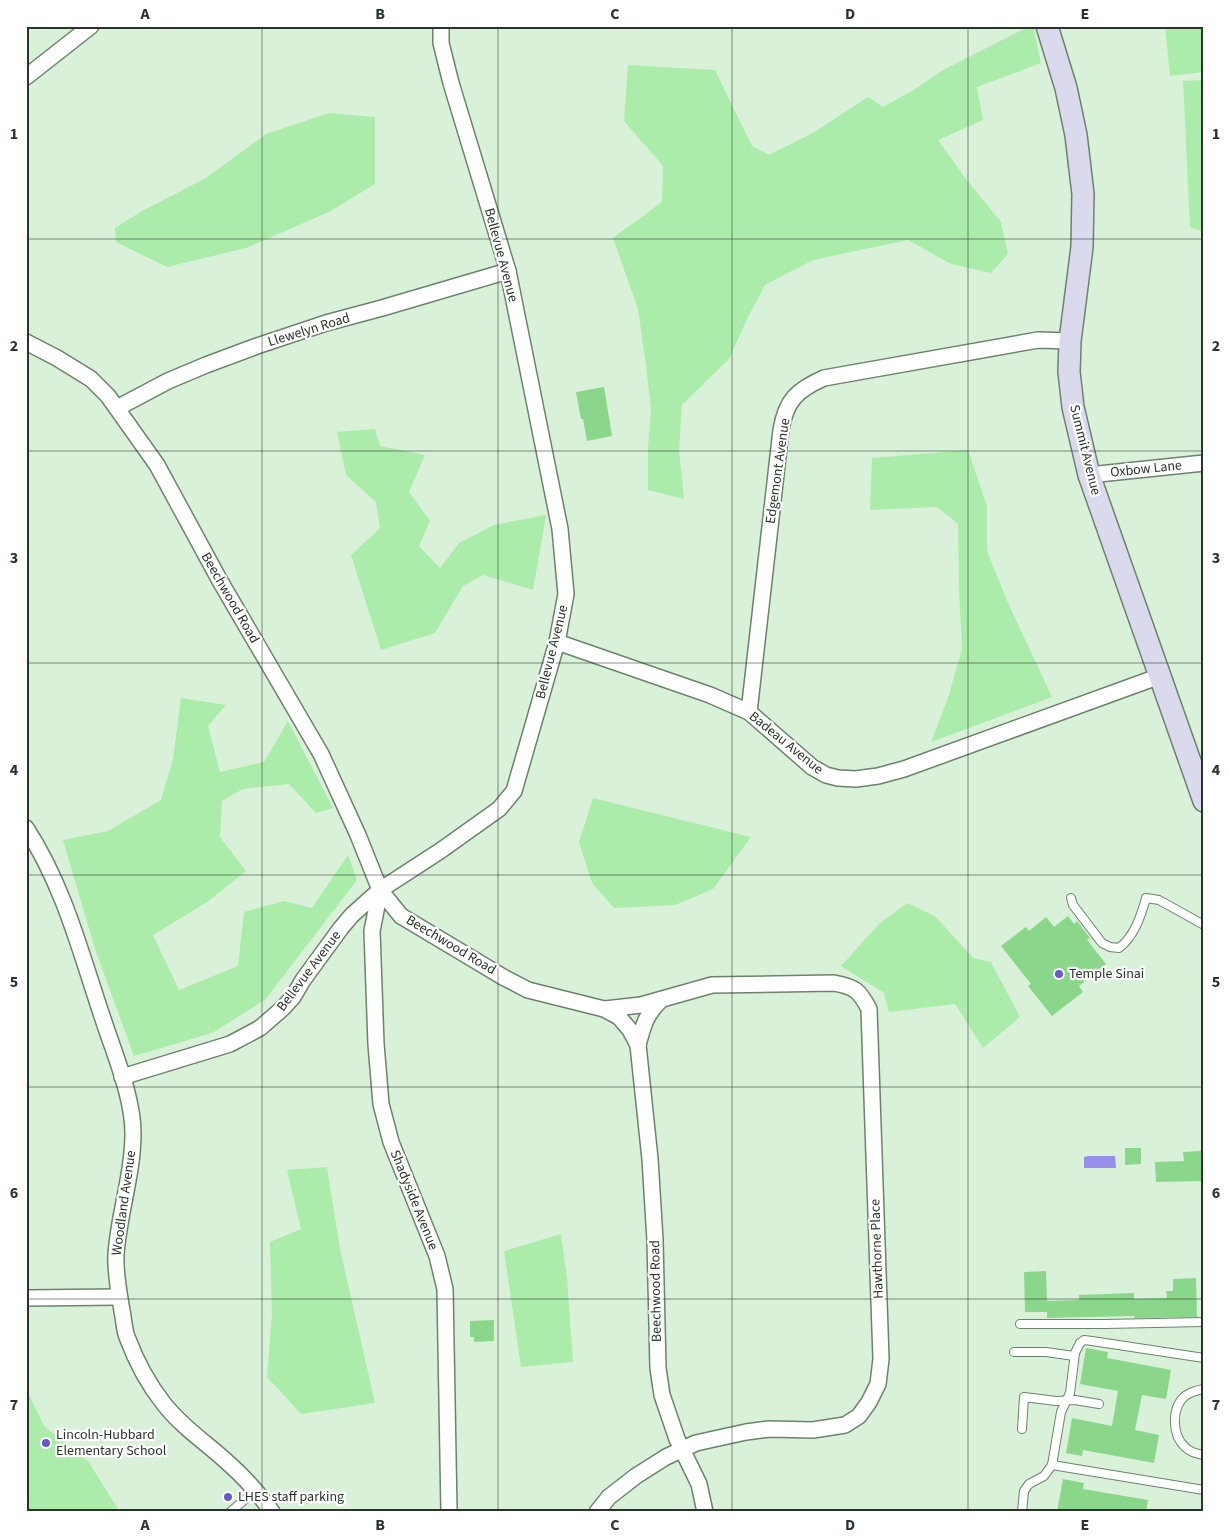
<svg xmlns="http://www.w3.org/2000/svg" width="1230" height="1538" font-family="'Source Sans 3',sans-serif">
  <style>
    .green { fill: #acecab }
    .water { fill: #948fe8 }
    .building { fill: #8ad68a }
    .lines { fill: none; stroke-linecap: round; stroke-linejoin: round }
    .lane-casing { stroke: #6d826c; stroke-width: 10 }
    .street-casing { stroke: #6d826c; stroke-width: 18 }
    .secondary-casing { stroke: #6d826c; stroke-width: 24 }
    .lane { stroke: #fff; stroke-width: 8 }
    .street { stroke: #fff; stroke-width: 15 }
    .secondary { stroke: #dad9ee; stroke-width: 21 }
    .grid { fill: none; stroke: #2a342a; stroke-width: 1; stroke-opacity: 0.55 }
    .poi-dot { fill: #6857d0; stroke: #fff; stroke-width: 2 }
    .labels { text-anchor: middle; dominant-baseline: central; stroke-width: 4.5; stroke-linejoin: round; paint-order: stroke }
    .street-label { font-size: 14px; fill: #2a342a; stroke: #fff }
    .poi-label { font-size: 14px; fill: #2a342a; stroke: #fff; text-anchor: start }
    .neatline { fill: none; stroke: #2a342a; stroke-width: 2 }
    .grid-label { font-size: 16px; text-anchor: middle; font-weight: bold; fill: #2a342a }
  </style>
  <rect width="100%" height="100%" fill="#d9f1d9"/>
  <!-- green -->
  <g class="green">
    <path d="M1030,26H1033L1041,63L977,87L983,120L938,140L966,179L1001,222L1008,254L991,273L951,264L908,240L813,260L765,285L748,317L729,359L682,405L679,450L684,499L648,490V447L651,409L646,366L638,309L613,238L662,202L663,166L624,121L628,65L715,70L752,146L769,155L813,133L868,97L883,107L912,91L943,70Z"/>
    <path d="M1165,26H1204V72L1170,76Z"/>
    <path d="M1204,80V232L1190,227L1183,81Z"/>
    <path d="M329,113L375,117V184L329,212L246,248L167,267L116,242L115,228L142,211L206,178L266,134Z"/>
    <path d="M375,429L380,446L425,455L409,492L430,521L419,546L440,568L459,543L494,525L546,515L533,590L483,575L463,586L435,633L381,650L351,555L380,528L376,502L346,475L337,432Z"/>
    <path d="M968,450L987,506V551L1009,605L1052,697L931,742L948,698L962,649L959,588L958,524L937,507L870,510L872,458Z"/>
    <path d="M181,698L226,705L208,726L220,772L264,762L288,721L333,808L316,813L289,784L243,789L222,801L220,837L246,871L207,902L153,935L179,990L238,966L244,912L284,901L312,908L348,855L357,880L265,1000L212,1033L134,1056L95,949L63,840L108,831L161,800L173,759Z"/>
    <path d="M593,798L751,837L713,889L675,905L614,908L592,883L579,842Z"/>
    <path d="M907,903L935,916L973,958L991,962L1020,1017L983,1048L955,1004L889,1012L884,993L841,966L880,923Z"/>
    <path d="M327,1167L340,1249L375,1403L301,1414L267,1377L272,1314L270,1242L301,1229L287,1170Z"/>
    <path d="M561,1234L567,1278L573,1362L521,1367L504,1251Z"/>
    <path d="M26,1388L44,1426L88,1461L120,1512H26Z"/>
  </g>
  <!-- water -->
  <path class="water" d="M1088,1156H1115L1116,1168H1084V1157Z"/>
  <!-- building -->
  <g class="building">
    <path d="M604,387L612,436L587,441L583,419H581L576,392Z"/>
    <path d="M1068,916L1074,924L1077,921L1090,938L1087,940L1106,964L1079,986L1083,992L1052,1016L1028,986L1031,984L1001,946L1026,927L1029,931L1046,917L1054,927Z"/>
    <path d="M1125,1148H1141V1164L1125,1165Z"/>
    <path d="M1201,1151L1202,1181L1156,1182L1155,1162L1184,1161L1183,1152Z"/>
    <path d="M1046,1271L1047,1301L1079,1300V1295L1134,1293V1299L1167,1298L1166,1291H1173V1279L1196,1278L1197,1317L1134,1318V1316L1047,1318V1312H1025L1024,1272Z"/>
    <path d="M494,1320V1341L474,1342V1337H470V1321Z"/>
    <path d="M1086,1348L1108,1352L1107,1358L1171,1370L1166,1399L1142,1395L1135,1430L1159,1435L1154,1463L1083,1450L1082,1456L1066,1453L1072,1418L1112,1426L1118,1391L1080,1384Z"/>
    <path d="M1063,1479L1084,1483L1083,1489L1148,1500L1146,1512H1057Z"/>
  </g>
  <g class="lines">
    <!-- lane casing -->
    <g class="lane-casing">
      <g id="lane">
        <path d="M1071,898L1073,905L1102,943L1110,947L1119,948C1134,937 1141,916 1146,898L1159,900L1204,925"/>
        <path d="M1020,1324H1105L1204,1322"/>
        <path d="M1014,1352H1046L1074,1356"/>
        <path d="M1204,1358L1092,1341L1084,1340L1080,1343L1075,1353L1070,1393L1061,1412L1052,1465L1204,1490"/>
        <path d="M1204,1389C1197,1390 1191,1392 1185,1396C1171,1408 1172,1435 1185,1447C1190,1452 1197,1454 1204,1455"/>
        <path d="M1022,1429L1024,1397L1056,1401L1075,1400L1099,1404"/>
        <path d="M230,1512L255,1491"/>
        <path d="M1022,1512L1024,1491L1029,1484L1044,1476L1052,1465"/>
      </g>
    </g>
    <!-- street casing -->
    <g class="street-casing">
      <g id="street">
        <path d="M26,77L91,26"/>
        <path d="M26,342L57,358L91,379L108,396L157,465L220,581L321,754L358,835L380,890L401,916L503,977L528,990L604,1009L619,1017L630,1030L638,1045L650,1159L655,1240L658,1368L662,1395L677,1439L699,1484L705,1512"/>
        <path d="M117,408L168,381L206,365L257,346L326,323L382,308L508,271"/>
        <path d="M1089,475L1204,463"/>
        <path d="M557,642L710,695L749,712L812,767L826,775L838,778L856,779L878,776L904,769L1160,676"/>
        <path d="M749,712L781,430C786,400 797,390 824,378L1038,340L1070,341"/>
        <path d="M26,828C64,886 81,954 103,1019C114,1053 133,1097 133,1133C133,1174 119,1213 116,1254C115,1273 119,1292 122,1311C124,1320 124,1329 127,1337C136,1361 148,1384 164,1404C181,1426 205,1442 226,1461C243,1476 259,1493 272,1512"/>
        <path d="M380,890L372,931L376,1044L381,1104L391,1142L437,1256L445,1289L449,1512"/>
        <path d="M638,1045C643,1026 646,1014 661,1000"/>
        <path d="M122,1077L230,1044L260,1028L283,1008L293,997L303,980L341,928L352,915L380,890L440,851L499,809L514,791L557,642L566,594L560,529L508,271L451,83L441,43V26"/>
        <path d="M26,1298L119,1297"/>
        <path d="M597,1512L609,1497L636,1476L666,1457L696,1443L746,1432L769,1429L813,1430L845,1425L859,1416L869,1402L878,1384L881,1359L869,1009C859,990 855,987 834,983L712,985L641,1005L605,1009"/>
      </g>
    </g>
    <!-- secondary casing -->
    <g class="secondary-casing">
      <path id="secondary" d="M1047,26L1066,88L1076,135L1083,194L1082,247L1070,341L1069,372L1073,407L1089,475L1204,801"/>
    </g>
    <!-- lane -->
    <use href="#lane" class="lane"/>
    <!-- street -->
    <use href="#street" class="street"/>
    <!-- secondary -->
    <use href="#secondary" class="secondary"/>
  </g>
  <!-- grid -->
  <path class="grid" d="M262,26V1512M498,26V1512M732,26V1512M968,26V1512M26,239H1204M26,451H1204M26,663H1204M26,875H1204M26,1087H1204M26,1299H1204"/>
  <!-- markers -->
  <g class="poi-dot">
    <circle cx="1059" cy="974" r="5"/>
    <circle cx="46" cy="1443" r="5"/>
    <circle cx="228" cy="1497" r="5"/>
  </g>
  <g class="labels">
    <!-- street labels -->
    <g class="street-label">
      <text transform="translate(501 255) rotate(75)">Bellevue Avenue</text>
      <text transform="translate(309 330) rotate(-17)">Llewelyn Road</text>
      <text transform="translate(1085 450) rotate(76)">Summit Avenue</text>
      <text transform="translate(1146 469) rotate(-6)">Oxbow Lane</text>
      <text transform="translate(778 471) rotate(-82)">Edgemont Avenue</text>
      <text transform="translate(230 598) rotate(60)">Beechwood Road</text>
      <text transform="translate(552 652) rotate(-76)">Bellevue Avenue</text>
      <text transform="translate(786 743) rotate(39)">Badeau Avenue</text>
      <text transform="translate(451 945) rotate(31)">Beechwood Road</text>
      <text transform="translate(309 971) rotate(-53)">Bellevue Avenue</text>
      <text transform="translate(414 1200) rotate(68)">Shadyside Avenue</text>
      <text transform="translate(124 1203) rotate(-82)">Woodland Avenue</text>
      <text transform="translate(877 1249) rotate(-92)">Hawthorne Place</text>
      <text transform="translate(656 1291) rotate(-91)">Beechwood Road</text>
    </g>
    <!-- poi labels -->
    <g class="poi-label">
      <text x="1069" y="974">Temple Sinai</text>
      <text x="56" y="1435">Lincoln-Hubbard<tspan x="56" dy="16">Elementary School</tspan></text>
      <text x="238" y="1497">LHES staff parking</text>
    </g>
  </g>
  <!-- border -->
  <rect width="1230" height="1538" fill="none" stroke="#ffffff" stroke-width="55"/>
  <rect x="28" y="28" width="1174" height="1482" class="neatline"/>
  <g class="grid-label">
    <text x="145" y="19">A</text>
    <text x="380" y="19">B</text>
    <text x="615" y="19">C</text>
    <text x="850" y="19">D</text>
    <text x="1085" y="19">E</text>
    <text x="14" y="139">1</text>
    <text x="1216" y="139">1</text>
    <text x="14" y="351">2</text>
    <text x="1216" y="351">2</text>
    <text x="14" y="563">3</text>
    <text x="1216" y="563">3</text>
    <text x="14" y="775">4</text>
    <text x="1216" y="775">4</text>
    <text x="14" y="987">5</text>
    <text x="1216" y="987">5</text>
    <text x="14" y="1198">6</text>
    <text x="1216" y="1198">6</text>
    <text x="14" y="1410">7</text>
    <text x="1216" y="1410">7</text>
    <text x="145" y="1530">A</text>
    <text x="380" y="1530">B</text>
    <text x="615" y="1530">C</text>
    <text x="850" y="1530">D</text>
    <text x="1085" y="1530">E</text>
  </g>
</svg>
